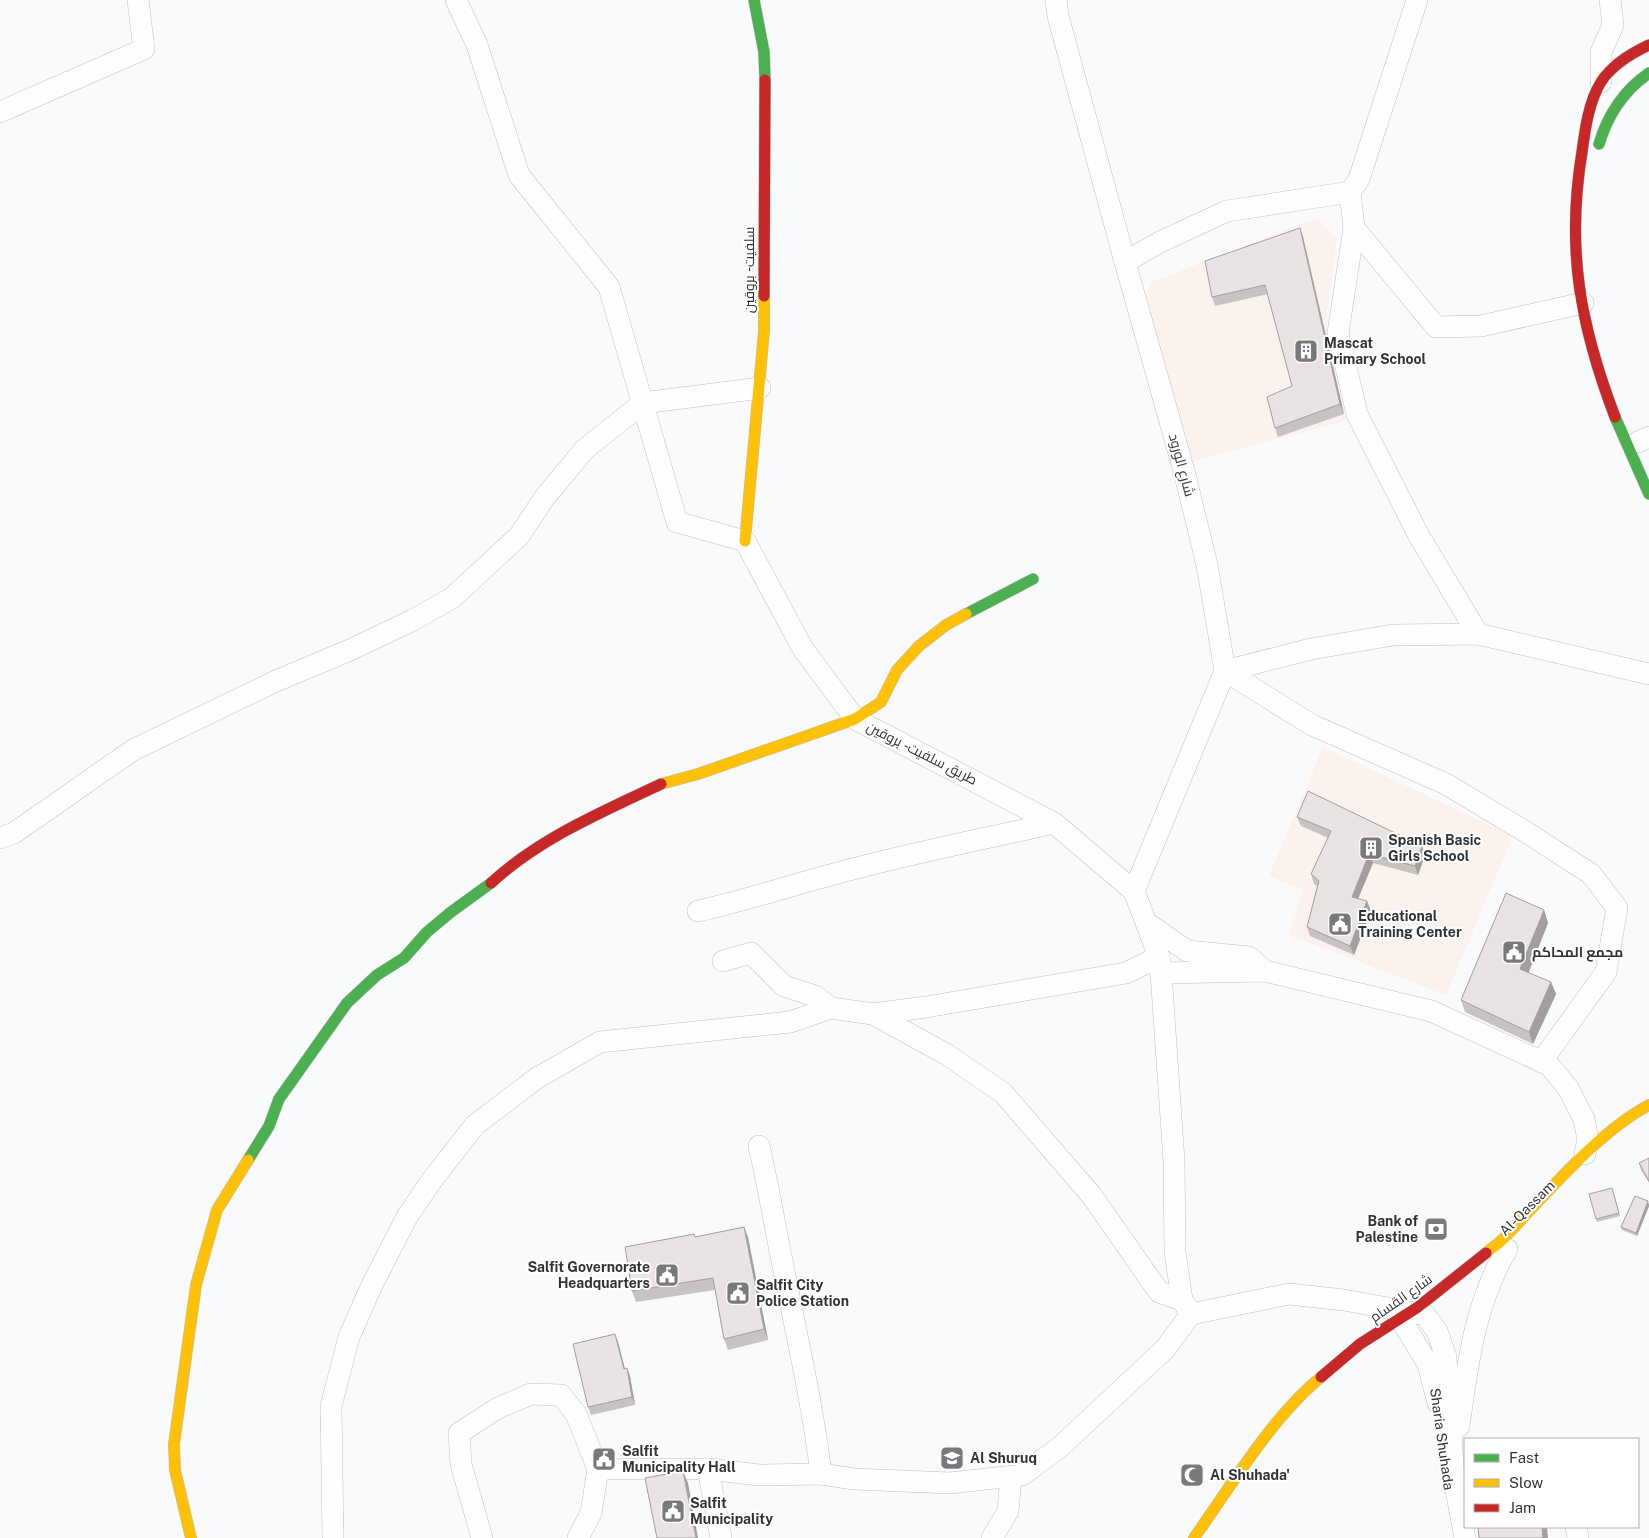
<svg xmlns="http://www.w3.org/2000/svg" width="1649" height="1538" font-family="'Public Sans',Cairo,sans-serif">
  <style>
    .education { fill: #fbf2ed }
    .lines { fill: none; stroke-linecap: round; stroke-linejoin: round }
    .street-casing { stroke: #bebfc2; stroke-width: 22 }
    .fast-casing { stroke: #bebfc2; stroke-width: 12 }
    .slow-casing { stroke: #bebfc2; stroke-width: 12 }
    .jam-casing { stroke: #bebfc2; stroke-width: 12 }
    .street { stroke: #fefeff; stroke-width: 21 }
    .fast { stroke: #4caf50; stroke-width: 11 }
    .slow { stroke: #ffc107; stroke-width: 11 }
    .jam { stroke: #c62828; stroke-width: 11 }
    .wall { fill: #c8c3c3 }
    .shaded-wall { fill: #a39f9f }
    .building { fill: #e9e3e3; stroke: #a39f9f }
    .labels { text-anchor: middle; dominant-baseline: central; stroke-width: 4; stroke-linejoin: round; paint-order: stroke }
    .street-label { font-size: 14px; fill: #323338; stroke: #fff }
    .poi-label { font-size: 14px; font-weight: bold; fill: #323338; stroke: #fff; text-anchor: start }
  </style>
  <rect width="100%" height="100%" fill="#f9fafc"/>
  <!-- education -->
  <g class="education">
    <path d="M1317,218L1337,240L1326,320L1346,421L1193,461L1145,297L1152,282Z"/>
    <path d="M1323,747L1513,836L1446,995L1289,935L1303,890L1269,876Z"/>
  </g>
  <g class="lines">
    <!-- street casing -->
    <g class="street-casing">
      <g id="street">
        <path d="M456,0L477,45L519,175L609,287L677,522L745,541L803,649L855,719L1054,823L1134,891"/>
        <path d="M1056,0L1058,16L1125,262"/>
        <path d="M1417,0L1359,179L1350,192L1354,228L1436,327L1481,326L1583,303"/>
        <path d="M1601,82V52L1613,25L1610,0"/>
        <path d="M0,112L144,49L138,0"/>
        <path d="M1354,228L1338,333L1357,414L1419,536L1478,634"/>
        <path d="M1638,442L1649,437"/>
        <path d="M1225,671L1312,725L1446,784L1526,832L1591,874L1617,908L1606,972L1541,1062"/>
        <path d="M1225,671L1311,649L1393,635L1478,634L1649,674"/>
        <path d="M0,838L14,833L133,750L276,681L350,650L413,620L452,598L519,536L545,497L585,449L643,403L760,388"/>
        <path d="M1134,891L1225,671L1207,565L1184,471L1125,262L1160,242L1227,211L1350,192"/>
        <path d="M1134,891L1159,957L1161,973L1174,1161L1175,1252L1182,1300"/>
        <path d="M698,911C752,899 804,881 857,868C922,851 988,838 1054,823"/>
        <path d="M1146,922L1187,951L1249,957L1265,971"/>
        <path d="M723,961L751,953L784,986L815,996L831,1008"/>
        <path d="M1161,973L1265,971L1431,1011L1549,1065L1568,1088L1584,1119L1588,1140L1585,1154"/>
        <path d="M873,1014L946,1054L1003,1093L1092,1196L1159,1292L1182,1300L1191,1314"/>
        <path d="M759,1146C769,1189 776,1232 785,1276C798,1342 813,1407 821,1474"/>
        <path d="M1400,1318L1428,1364L1438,1403"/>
        <path d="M1459,1426C1468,1363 1474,1306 1507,1249"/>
        <path d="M598,1469H708L759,1475L821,1474L854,1479L950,1483L1022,1475L1060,1447L1165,1349L1191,1314L1289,1294L1344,1300L1425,1315L1437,1331L1446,1357L1454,1479L1465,1538"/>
        <path d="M708,1469L721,1538"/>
        <path d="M1576,1527L1578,1538"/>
        <path d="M333,1538L331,1406L349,1337L372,1285L407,1217L432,1180L475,1125L537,1078L600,1042L790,1022L831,1008L873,1014L926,1007L1126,973L1159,957"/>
        <path d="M482,1538L461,1464L459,1433L498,1408L531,1394L561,1395L576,1414L598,1469L591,1513L578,1538"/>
        <path d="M992,1538L1008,1511L1011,1476"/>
      </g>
    </g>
    <!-- fast casing -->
    <g class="fast-casing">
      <g id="fast">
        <path d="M754,0L764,52L765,80"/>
        <path d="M1599,144C1608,114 1623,91 1649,73"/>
        <path d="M1615,417L1649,494"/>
        <path d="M966,614L1033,579"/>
        <path d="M248,1160L269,1126L279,1099L347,1003L377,975L404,958L427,932L451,912L491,883"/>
      </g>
    </g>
    <!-- slow casing -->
    <g class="slow-casing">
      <g id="slow">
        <path d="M745,541L764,331V296"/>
        <path d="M661,784L698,774L855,719L881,702L897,670L919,646L946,625L966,614"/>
        <path d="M1486,1253L1501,1241C1544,1197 1595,1134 1649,1105"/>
        <path d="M191,1538L175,1470L174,1444L196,1285L217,1210L248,1160"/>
        <path d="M1194,1538C1231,1486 1272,1417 1321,1377"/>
      </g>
    </g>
    <!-- jam casing -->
    <g class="jam-casing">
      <g id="jam">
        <path d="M764,296L765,80"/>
        <path d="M1615,417C1580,325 1566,249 1582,152C1585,129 1589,101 1601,82C1611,66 1632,53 1649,45"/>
        <path d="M491,883C540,838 602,812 661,784"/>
        <path d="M1321,1377L1360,1344L1418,1307L1486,1253"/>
      </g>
    </g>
    <!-- street -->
    <use href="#street" class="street"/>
    <!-- fast -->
    <use href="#fast" class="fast"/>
    <!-- slow -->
    <use href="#slow" class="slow"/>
    <!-- jam -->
    <use href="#jam" class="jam"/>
  </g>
  <!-- wall -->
  <g class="wall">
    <path d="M1300,228L1303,237L1344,414L1278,437L1275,428L1292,386L1268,294L1215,306L1212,297Z"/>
    <path d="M1297,817L1425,855L1418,875L1373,863L1358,899L1371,911L1354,955L1310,936L1307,927L1317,886L1314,884L1311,874L1328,838L1301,826Z"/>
    <path d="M1544,910L1548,923L1528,973L1551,982L1556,994L1533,1044L1465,1012L1461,1000Z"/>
    <path d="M1649,1158V1183L1641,1170L1639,1163Z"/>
    <path d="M1612,1188L1620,1216L1597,1222L1596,1219Z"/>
    <path d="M1649,1203V1206L1637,1236L1622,1230L1621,1227Z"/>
    <path d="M694,1234L695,1237H748L768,1340L728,1350L724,1339L715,1290L636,1302L632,1291Z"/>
    <path d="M618,1342L625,1369L627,1368L630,1376L635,1405L591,1415L588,1407Z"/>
  </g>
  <!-- shaded-wall -->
  <g class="shaded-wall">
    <path d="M1300,228L1303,237L1344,414L1340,404Z"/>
    <path d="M1422,846L1425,855L1418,875L1415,866Z"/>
    <path d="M1369,854L1373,863L1355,906L1352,897Z"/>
    <path d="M1367,901L1371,911L1354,955L1350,946Z"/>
    <path d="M1544,910L1548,923L1525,982L1520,969Z"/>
    <path d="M1551,982L1556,994L1533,1044L1529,1032Z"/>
    <path d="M1648,1201L1649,1206L1637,1236L1636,1233Z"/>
    <path d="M744,1227L748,1237L768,1340L764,1329Z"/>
    <path d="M615,1334L618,1342L627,1377L624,1369Z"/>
    <path d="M627,1368L630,1376L635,1405L632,1397Z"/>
    <path d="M683,1471L688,1483L698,1538H696Z"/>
    <path d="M1542,1527H1547L1548,1538H1543Z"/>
  </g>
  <!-- building -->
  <g class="building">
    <path d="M1300,228L1340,404L1275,428L1267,397L1292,386L1265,285L1212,297L1205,261Z"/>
    <path d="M1308,791L1422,846L1415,866L1369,854L1352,897L1367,901L1350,946L1307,927L1319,881L1311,874L1331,831L1297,817Z"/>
    <path d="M1506,893L1544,910L1520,969L1551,982L1529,1032L1461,1000Z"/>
    <path d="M1649,1158V1181L1639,1163Z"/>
    <path d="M1612,1188L1619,1213L1596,1219L1589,1194Z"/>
    <path d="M1635,1196L1648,1201L1636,1233L1621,1227Z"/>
    <path d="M744,1227L764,1329L724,1339L713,1278L632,1291L625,1247L694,1234L695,1237Z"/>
    <path d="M615,1334L624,1369L627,1368L632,1397L588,1407L573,1344Z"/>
    <path d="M683,1471L696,1538H657L645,1478Z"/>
    <path d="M1478,1527H1542L1543,1538H1479Z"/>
  </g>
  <!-- icons -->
  <defs>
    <g id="building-square" transform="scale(1.25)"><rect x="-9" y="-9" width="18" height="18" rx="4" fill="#78797d" stroke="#fff"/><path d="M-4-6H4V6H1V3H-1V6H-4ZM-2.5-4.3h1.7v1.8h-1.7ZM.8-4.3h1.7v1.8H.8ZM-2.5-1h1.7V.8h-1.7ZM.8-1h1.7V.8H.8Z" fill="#fff"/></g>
    <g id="civic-square" transform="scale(1.25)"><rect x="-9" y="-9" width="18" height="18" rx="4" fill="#78797d" stroke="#fff"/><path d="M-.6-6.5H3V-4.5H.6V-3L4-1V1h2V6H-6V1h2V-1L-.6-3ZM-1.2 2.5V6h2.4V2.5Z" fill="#fff"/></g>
    <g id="bank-square" transform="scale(1.25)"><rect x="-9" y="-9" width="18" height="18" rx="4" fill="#78797d" stroke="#fff"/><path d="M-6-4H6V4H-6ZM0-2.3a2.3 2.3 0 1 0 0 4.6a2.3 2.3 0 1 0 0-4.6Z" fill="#fff"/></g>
    <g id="school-square" transform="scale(1.25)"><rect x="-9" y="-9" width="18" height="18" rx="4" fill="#78797d" stroke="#fff"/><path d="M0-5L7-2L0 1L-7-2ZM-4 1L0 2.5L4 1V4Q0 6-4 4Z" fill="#fff"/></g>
    <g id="mosque-square" transform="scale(1.25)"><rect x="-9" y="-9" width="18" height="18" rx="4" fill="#78797d" stroke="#fff"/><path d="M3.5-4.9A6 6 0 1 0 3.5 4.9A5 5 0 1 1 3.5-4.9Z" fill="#fff"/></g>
  </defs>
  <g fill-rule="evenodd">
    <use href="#building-square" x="1306" y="351"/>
    <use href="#building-square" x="1371" y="848"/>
    <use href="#civic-square" x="1340" y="924"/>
    <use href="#civic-square" x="1514" y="952"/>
    <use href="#bank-square" x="1436" y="1229"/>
    <use href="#civic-square" x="667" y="1275"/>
    <use href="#civic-square" x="738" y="1293"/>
    <use href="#school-square" x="952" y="1458"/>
    <use href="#civic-square" x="604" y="1459"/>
    <use href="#mosque-square" x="1192" y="1475"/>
    <use href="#civic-square" x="673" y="1511"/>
  </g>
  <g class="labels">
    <!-- street labels -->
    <g class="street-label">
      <text transform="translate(749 270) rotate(-90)">سلفيت - بروقين</text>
      <text transform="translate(1182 465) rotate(75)">شارع الورود</text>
      <text transform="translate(922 753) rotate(27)">طريق سلفيت - بروقين</text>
      <text transform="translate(1527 1208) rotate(-45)">Al-Qassam</text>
      <text transform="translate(1401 1298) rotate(-35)">شارع القسام</text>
      <text transform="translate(1442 1439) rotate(82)">Sharia Shuhada</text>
    </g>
    <!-- poi labels -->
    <g class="poi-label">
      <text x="1324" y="343">Mascat<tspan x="1324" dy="16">Primary School</tspan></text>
      <text x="1388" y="840">Spanish Basic<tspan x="1388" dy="16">Girls School</tspan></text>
      <text x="1358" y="916">Educational<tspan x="1358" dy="16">Training Center</tspan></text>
      <text x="1532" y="952">مجمع المحاكم</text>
      <text x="1418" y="1221" text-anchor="end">Bank of<tspan x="1418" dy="16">Palestine</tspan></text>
      <text x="650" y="1267" text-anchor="end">Salfit Governorate<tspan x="650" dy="16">Headquarters</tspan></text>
      <text x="756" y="1285">Salfit City<tspan x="756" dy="16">Police Station</tspan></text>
      <text x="622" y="1451">Salfit<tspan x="622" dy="16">Municipality Hall</tspan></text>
      <text x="970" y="1458">Al Shuruq</text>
      <text x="1210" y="1475">Al Shuhada'</text>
      <text x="690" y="1503">Salfit<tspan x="690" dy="16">Municipality</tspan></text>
    </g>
  </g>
  <!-- legend -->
  <rect x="1464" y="1438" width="175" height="90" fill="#ffffff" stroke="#adadaf"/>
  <rect x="1474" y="1454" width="25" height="8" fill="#4caf50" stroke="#adadaf"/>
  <text x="1509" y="1463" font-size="15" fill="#323338">Fast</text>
  <rect x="1474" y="1479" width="25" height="8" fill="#ffc107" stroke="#adadaf"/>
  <text x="1509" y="1488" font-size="15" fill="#323338">Slow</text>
  <rect x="1474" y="1504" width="25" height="8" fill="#c62828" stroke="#adadaf"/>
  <text x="1509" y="1513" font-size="15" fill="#323338">Jam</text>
</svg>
